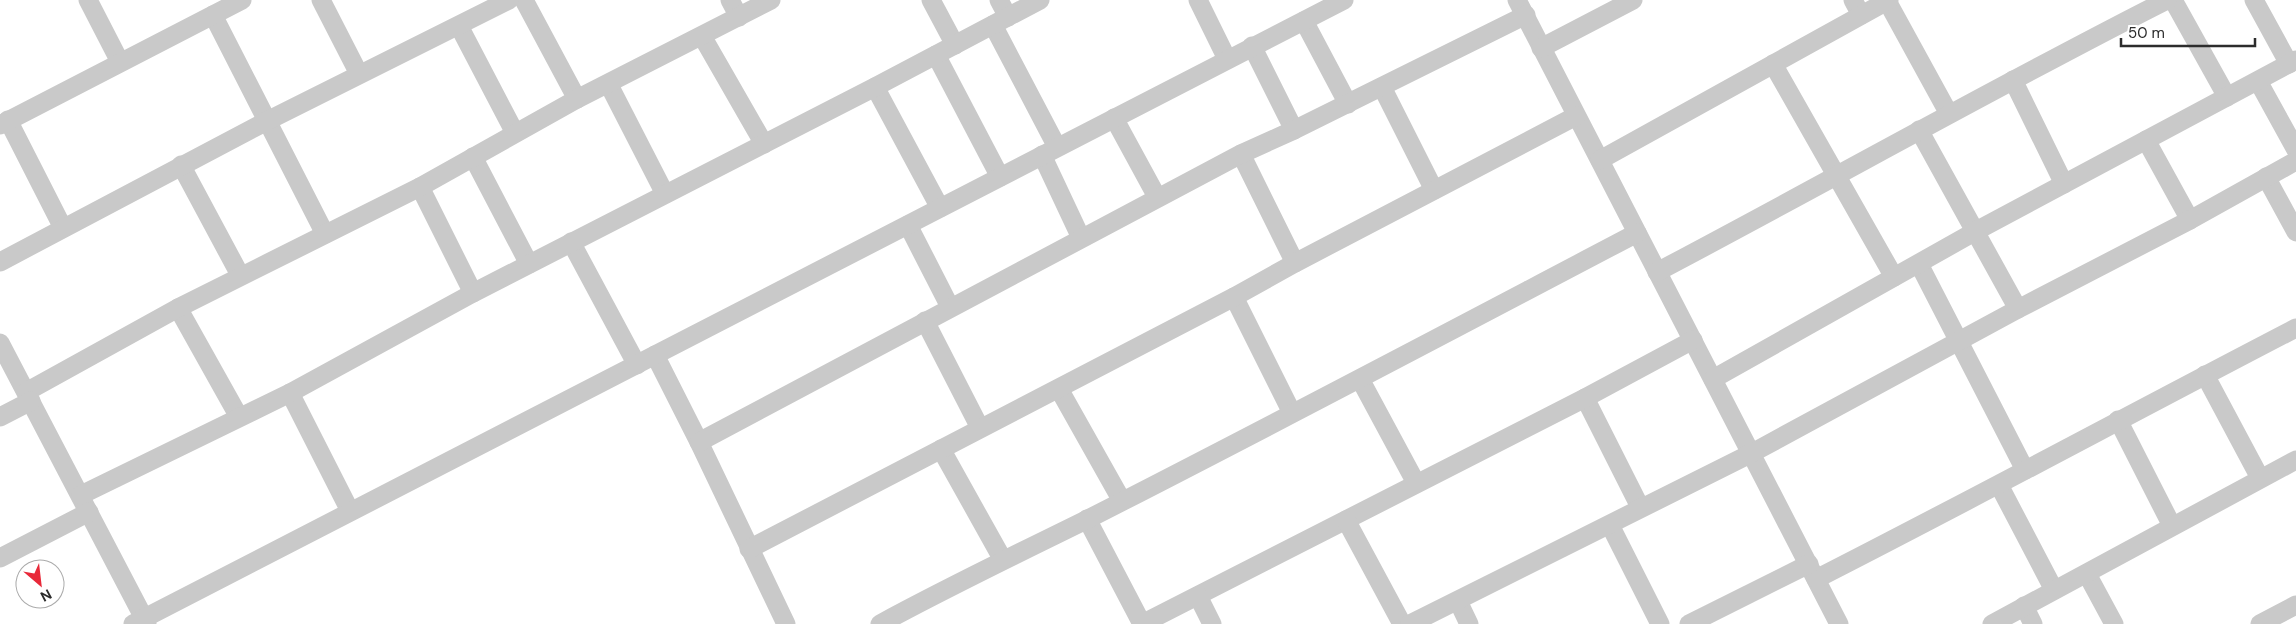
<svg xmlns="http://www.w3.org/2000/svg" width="2296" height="624" font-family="'DM Sans',sans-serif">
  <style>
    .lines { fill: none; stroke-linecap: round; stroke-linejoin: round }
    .minor { stroke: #c9c9c9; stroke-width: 19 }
  </style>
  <rect width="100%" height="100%" fill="#fff"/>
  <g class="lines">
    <!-- minor -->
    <g class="minor">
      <path d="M88,0L120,62"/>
      <path d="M321,0L359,74"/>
      <path d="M524,0L577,99"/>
      <path d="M730,0L739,17"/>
      <path d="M931,0L955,45"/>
      <path d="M999,0L1008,17"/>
      <path d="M1198,0L1227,59"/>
      <path d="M1517,0L1839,624"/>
      <path d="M1853,0L1861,15"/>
      <path d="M2173,0L2227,97"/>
      <path d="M2254,0L2289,64"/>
      <path d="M1887,1L1949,114"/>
      <path d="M213,15L325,234"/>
      <path d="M1304,21L1348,104"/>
      <path d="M993,25L1057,147"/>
      <path d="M459,26L515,133"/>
      <path d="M702,36L764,144"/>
      <path d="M1252,46L1294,130"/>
      <path d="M1541,48L1633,0"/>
      <path d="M936,55L1000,177"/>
      <path d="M1773,64L1894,277"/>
      <path d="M2013,80L2064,184"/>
      <path d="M2258,81L2296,150"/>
      <path d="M609,85L665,194"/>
      <path d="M875,87L940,208"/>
      <path d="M1382,87L1434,190"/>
      <path d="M1114,118L1157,197"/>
      <path d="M8,120L63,228"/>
      <path d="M0,125L242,0"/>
      <path d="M1919,130L2018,309"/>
      <path d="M2146,140L2190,220"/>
      <path d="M1241,154L1295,263"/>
      <path d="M1042,155L1081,238"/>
      <path d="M473,157L529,264"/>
      <path d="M1600,160L1889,0"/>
      <path d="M181,165L240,275"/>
      <path d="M2266,177L2296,232"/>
      <path d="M420,187L473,293"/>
      <path d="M908,225L950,307"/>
      <path d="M571,242L637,365"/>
      <path d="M0,262L267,121L509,0"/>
      <path d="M1919,264L2025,470"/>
      <path d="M1657,272C1828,182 1995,87 2167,0"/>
      <path d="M1234,297L1292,413"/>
      <path d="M178,308L239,417"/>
      <path d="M925,321L980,428"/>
      <path d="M0,343L147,624"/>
      <path d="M655,355L699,442L786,624"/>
      <path d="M2205,375L2260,478"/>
      <path d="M1360,379L1416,483"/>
      <path d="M1713,379L1976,231L2296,60"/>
      <path d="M1059,389L1122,501"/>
      <path d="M26,392L178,308L420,187L577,99L771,0"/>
      <path d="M290,393L350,511"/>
      <path d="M1585,398L1640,507"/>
      <path d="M0,417L31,401"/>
      <path d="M2118,420L2172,526"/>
      <path d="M699,442L1241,154L1294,130L1526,15"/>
      <path d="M941,449L1003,560"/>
      <path d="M1999,485L2054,590"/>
      <path d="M81,495L290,393L473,293L875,87L1040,0"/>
      <path d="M1087,519L1142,624L1585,398L1693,340"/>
      <path d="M1346,520L1402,624"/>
      <path d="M1610,525L1660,624"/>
      <path d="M749,549L1234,297L1295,263L1576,116"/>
      <path d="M0,558L89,512"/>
      <path d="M2087,574L2114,624"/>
      <path d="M1816,579C1977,497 2136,411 2296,328"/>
      <path d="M1198,596L1212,624"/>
      <path d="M1458,601L1469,624"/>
      <path d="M2024,606L2033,624"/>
      <path d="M133,624L1344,0"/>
      <path d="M880,624C948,587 1017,554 1086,520C1271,426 1454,329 1637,233"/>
      <path d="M1410,624L1752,453L2018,309L2190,220L2296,161"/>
      <path d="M1689,624L1809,564"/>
      <path d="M1992,624L2296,460"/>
      <path d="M2260,624L2296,605"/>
    </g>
  </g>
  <!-- north arrow -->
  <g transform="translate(40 584) rotate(152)"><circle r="24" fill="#ffffff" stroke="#ababab"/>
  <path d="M0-4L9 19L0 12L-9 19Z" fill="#e82939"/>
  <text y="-8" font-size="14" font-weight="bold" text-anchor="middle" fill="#2c2c2c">N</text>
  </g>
  <!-- scale -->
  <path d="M2121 38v8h134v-8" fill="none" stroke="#2c2c2c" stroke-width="2.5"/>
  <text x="2128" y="38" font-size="15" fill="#2c2c2c" stroke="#ffffff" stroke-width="4" paint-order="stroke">50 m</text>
</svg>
